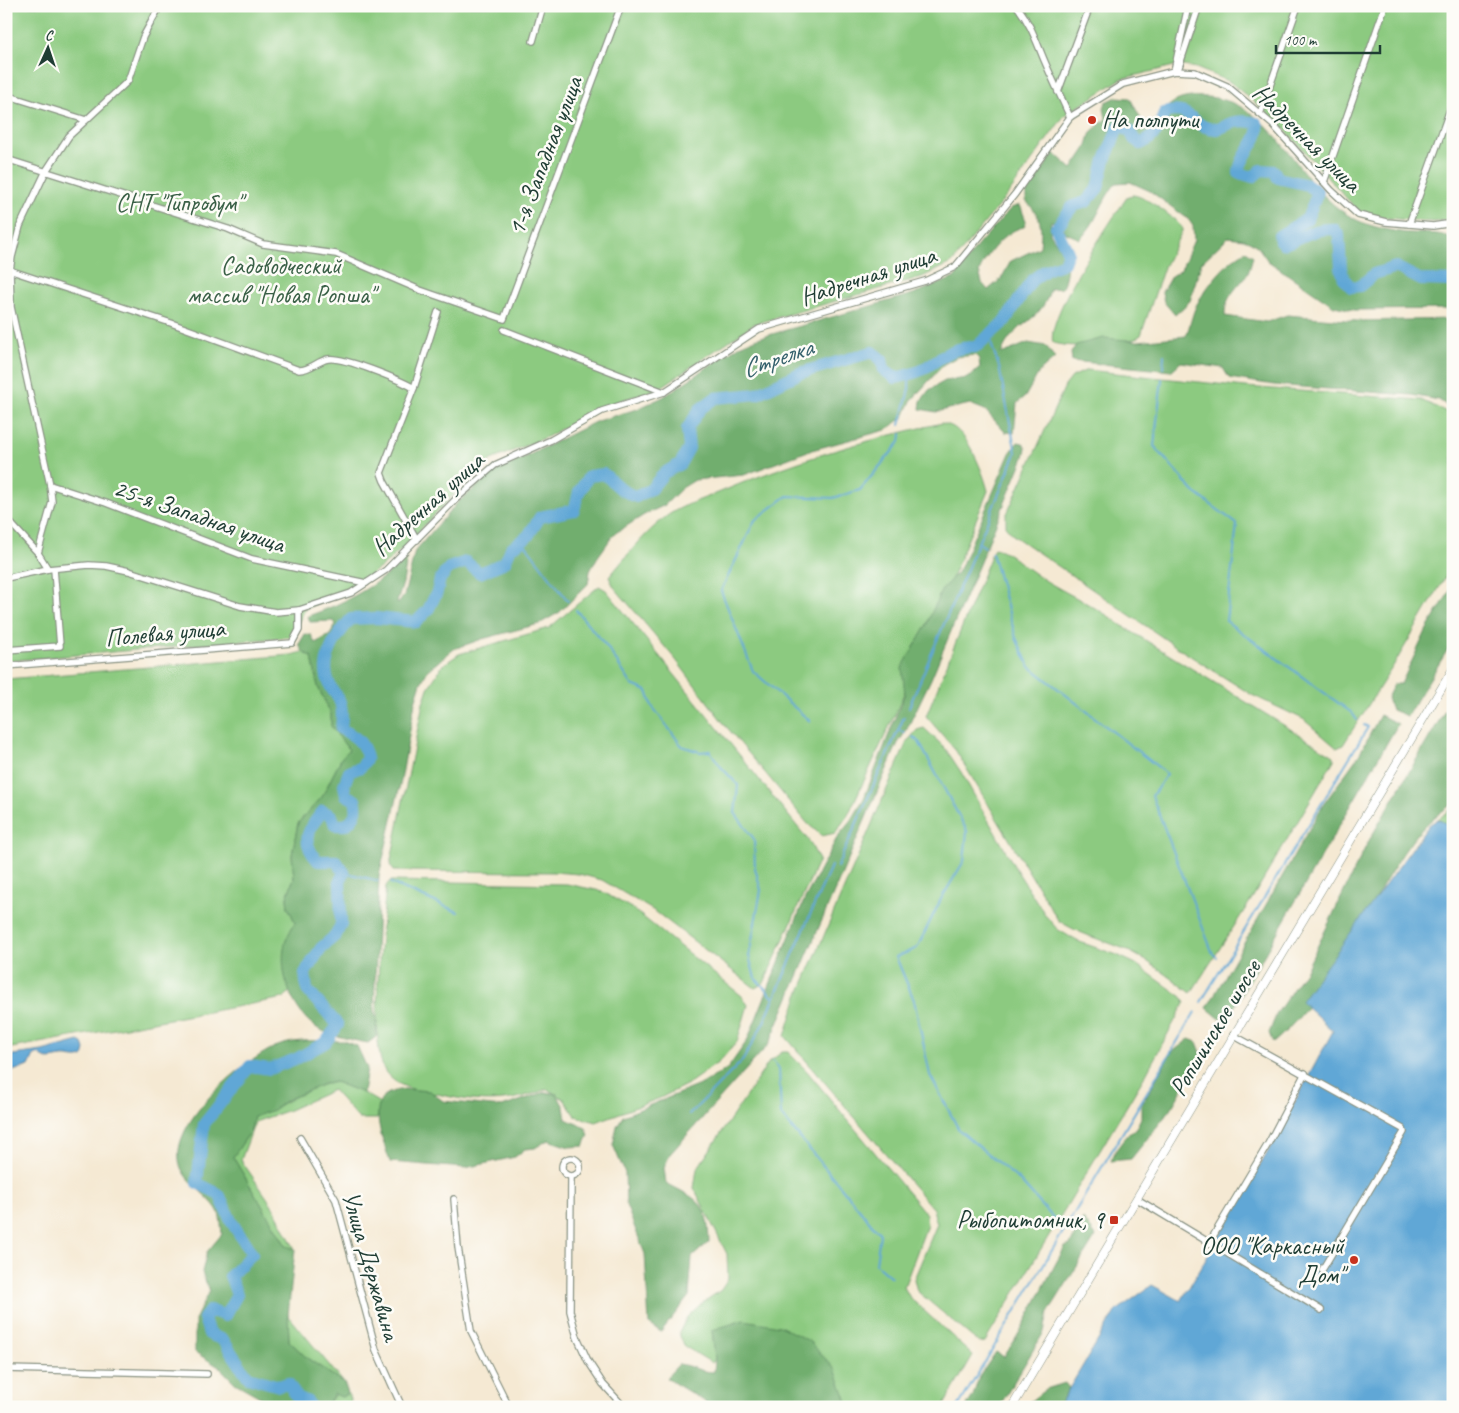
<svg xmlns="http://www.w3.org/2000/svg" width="1459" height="1413" font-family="Caveat,sans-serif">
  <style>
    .green { fill: #8cca80; stroke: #56845a }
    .forest { fill: #71ae6e; stroke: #487651 }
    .water { fill: #60a7d6; stroke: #407285 }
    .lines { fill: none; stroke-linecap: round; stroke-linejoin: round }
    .stream { stroke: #60a7d6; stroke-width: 2 }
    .river { stroke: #60a7d6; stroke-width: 12 }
    .street-casing { stroke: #8a9384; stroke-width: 8 }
    .secondary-casing { stroke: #8a9384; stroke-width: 9 }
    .street { stroke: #fff; stroke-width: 5.5 }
    .secondary { stroke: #fff; stroke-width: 8 }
    .poi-dot { fill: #c8321e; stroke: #fdfcf7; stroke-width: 2 }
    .labels { text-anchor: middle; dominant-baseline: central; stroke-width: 5; stroke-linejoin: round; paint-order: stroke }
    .poi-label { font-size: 25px; fill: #1f3d34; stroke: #fdfcf7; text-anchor: end }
    .street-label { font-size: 25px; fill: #1f3d34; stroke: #fdfcf7 }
    .park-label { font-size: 25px; fill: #3a6047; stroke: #fdfcf7 }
    .water-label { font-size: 26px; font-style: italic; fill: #36626d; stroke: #fdfcf7 }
  </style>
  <rect width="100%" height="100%" fill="#fdfcf7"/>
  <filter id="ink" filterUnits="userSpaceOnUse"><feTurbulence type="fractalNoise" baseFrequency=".02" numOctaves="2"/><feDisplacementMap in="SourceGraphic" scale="10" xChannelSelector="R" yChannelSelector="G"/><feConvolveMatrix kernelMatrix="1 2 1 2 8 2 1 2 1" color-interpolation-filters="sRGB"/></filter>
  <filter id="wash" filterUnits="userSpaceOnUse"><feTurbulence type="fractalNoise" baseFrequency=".0096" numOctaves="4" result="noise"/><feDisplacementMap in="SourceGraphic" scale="20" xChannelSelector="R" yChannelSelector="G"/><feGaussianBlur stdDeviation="1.12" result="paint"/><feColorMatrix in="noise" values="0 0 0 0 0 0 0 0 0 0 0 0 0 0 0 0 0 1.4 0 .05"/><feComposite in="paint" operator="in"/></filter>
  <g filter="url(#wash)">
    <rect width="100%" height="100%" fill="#f5e9d3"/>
    <!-- green -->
    <g class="green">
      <path d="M6,6H1453V219L1433,222L1387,218L1359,212L1277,121L1230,82L1196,68L1178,65L1121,79L1064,116L1009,193L952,263L922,277L754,324L660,388L600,407L549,436L491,460L453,495L406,545L383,566L349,589L305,609L291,637L6,661Z"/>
      <path d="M1133,195C1145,196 1176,218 1183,229L1164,267L1141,335L1135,339C1108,342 1079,350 1053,343C1045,318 1111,220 1128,196Z"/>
      <path d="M1087,370L1246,387L1421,400L1447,412L1453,418V564L1395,663L1343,745L1337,748L1303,719L1252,695L1184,652L1014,536L1006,527V516L1065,386L1072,377Z"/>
      <path d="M942,423C945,424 950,425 953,427C969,436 984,474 988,491L897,710L848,815L835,833L822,836L808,824L725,725L676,660L614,587L609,577C626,557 642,536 663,519C677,507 700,500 718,493C790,462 864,440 942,423Z"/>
      <path d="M994,548C1006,550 1015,559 1024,566C1055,590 1093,603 1124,627L1334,756V760L1253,897L1191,993C1170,977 1147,959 1122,948C1100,939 1078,934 1058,920L956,751L926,716Z"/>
      <path d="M599,586L606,590L809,841L819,860L764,983L755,988L656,912L602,880L579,874L553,872L394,871L390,865L423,703L428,688L443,665L459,654L549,628Z"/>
      <path d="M303,652L312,657L318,687L331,714V726L349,750L342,757L322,797L298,823L292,855L294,878L287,897L288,907L295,922C282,947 283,965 290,991L284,998L6,1049V679L291,655Z"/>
      <path d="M924,728L945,748L961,772L1017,871L1046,916L1057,929L1077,941L1117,955L1136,964L1182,997L1185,1002L1146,1074L985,1342L979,1343L917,1291L914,1279L937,1224L933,1209L785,1036L798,996L907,742L917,730Z"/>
      <path d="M1453,808V828L1438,819Z"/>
      <path d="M390,881L567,884L601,891L633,909L742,996L748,1005L737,1042L719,1062L688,1084L660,1098L596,1122L575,1116L564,1099L547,1089C510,1103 481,1104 442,1095C424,1091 400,1090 387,1074C367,1052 383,919 386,886Z"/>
      <path d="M782,1052H788L806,1070L926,1214L927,1225L904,1287L910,1298L973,1355L943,1407H845L712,1330L715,1359L712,1363L684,1346L679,1333L687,1317L702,1303L721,1290L728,1279L727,1254L694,1188L697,1169L769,1062Z"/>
      <path d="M335,1082L363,1093L380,1103L377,1119H359L333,1090L289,1110L255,1122L241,1160L272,1205L295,1249L286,1246L233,1157L250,1132L254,1117C282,1107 304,1087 335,1082Z"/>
      <path d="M288,1315L344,1383L307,1358L289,1341Z"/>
      <path d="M348,1393L352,1407H326L335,1394L342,1397Z"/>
    </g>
    <!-- forest -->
    <g class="forest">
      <path d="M1117,97L1130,98L1141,119L1150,127C1168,104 1175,95 1207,97C1278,102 1296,188 1353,218C1365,225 1386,230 1400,232C1417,235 1438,230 1453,239V309L1354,310L1334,306L1268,261L1258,247L1251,242L1244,239L1228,237L1201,263L1190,301L1175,315L1164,302L1162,292L1171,276L1181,270L1194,240L1193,226L1188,219L1150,191L1130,182L1116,183C1101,201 1097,223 1080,239L1066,233L1062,224L1051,221L1050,233C1065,257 1072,258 1062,288L1050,289C1042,324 1013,321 1001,354L1028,343L1046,346L1055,358L1039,372L1025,397L1017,403L1014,433L1005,432L985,410L970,404L936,412L920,409L921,401L929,390L945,381L968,378L980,368L979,359L975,355L957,357L944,364L911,401L904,417L886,430L808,451L744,475L695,480L682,488L665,505L644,515L614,534L597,558L590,571L588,584L560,612L539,624L482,639L454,649L428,670L421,683L415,702L401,781L379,876L374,1010L377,1020L376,1037L368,1043C357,1041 327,1035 317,1028C292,1011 278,973 285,943C287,936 292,928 295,922L288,907L287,897L294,878L292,855L298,823L322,797L342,757L349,750L331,726V714L318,687L312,657L303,652L299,644L305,634L311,635L315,643L330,635L336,624L333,621L310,622L308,616C346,603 377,585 407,558L403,583L397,602L398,604L404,596L415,551L458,502L493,473L597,421L637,409L663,397L739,346L758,338L913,294L954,278L978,245L1011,208L1020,205L1026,221L1024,227C1005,230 986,255 979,272L982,283L988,290L1001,279L1011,261L1040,247C1042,224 1042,218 1026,201V193L1054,153L1072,169L1086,148L1091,132L1106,119L1104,108L1106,102Z"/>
      <path d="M1246,251L1253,256C1251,262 1250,270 1247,275C1237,288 1224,298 1225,316L1267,322L1287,315L1357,321L1453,319V410L1439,400L1411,395L1274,385L1229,378L1223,368L1181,362L1171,371L1072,361L1071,353L1076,345L1104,338L1138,341L1186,336C1190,326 1192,315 1196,306C1206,287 1227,260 1246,251Z"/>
      <path d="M1018,442L1023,443L1026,448L1024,457L931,679L906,731L898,743L769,1044L670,1154L664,1168L666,1183C699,1200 708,1202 709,1242L692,1257L689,1296L661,1332L649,1324L645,1254L626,1205L625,1173L613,1145L617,1126L623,1116L702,1084L728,1068L747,1041L805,898L838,836L851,821L863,801L905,693L902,668L926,626L941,591L960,569L1010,453Z"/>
      <path d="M1453,586V641L1407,716L1392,710L1387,698L1394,684H1401L1427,629Z"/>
      <path d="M1453,697V804C1417,826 1403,853 1382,887C1350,940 1321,1003 1273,1043L1269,1033L1277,1013L1307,968L1367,844Z"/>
      <path d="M1380,715L1398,724L1225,1023L1207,1008L1323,805L1359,755Z"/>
      <path d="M1189,1039L1197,1042L1202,1055L1171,1109L1131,1159L1111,1161L1116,1150L1127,1135L1135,1130L1141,1118V1106L1171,1053Z"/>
      <path d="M343,1041L357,1046L367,1068L363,1093L335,1082L324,1084L287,1100L273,1110L254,1117L250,1132L233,1157L286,1246L295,1249L288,1315L289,1341L307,1358L344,1383L348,1393L342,1397L334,1394L326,1407H270L267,1401L235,1383L219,1367L195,1352V1320L209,1291L202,1272L207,1252L222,1234C221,1227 221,1217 218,1211C209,1195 189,1186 181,1168C164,1126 242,1062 275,1047C296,1038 321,1041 343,1041Z"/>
      <path d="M404,1089L430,1091L443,1101L502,1107L545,1092L557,1094L564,1107L566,1119L586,1128L589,1135L584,1146L569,1147L548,1140L535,1148L525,1149L515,1157L465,1168L390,1162C385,1145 366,1103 389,1093C393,1091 400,1090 404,1089Z"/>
      <path d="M1083,1219L1096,1236L1048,1313L1044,1332L999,1407H966L973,1396L979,1377L996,1352L1004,1357C1028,1322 1044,1283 1065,1247L1070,1245Z"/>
      <path d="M744,1320L780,1326L809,1341L835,1369L849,1407H714L666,1378L679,1364C692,1366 701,1372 714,1372L715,1359L712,1330Z"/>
      <path d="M1065,1383L1069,1388L1058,1407H1023L1046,1389Z"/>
    </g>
    <!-- water -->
    <g class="water">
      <path d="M1438,819L1453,828V1407H1058L1115,1312L1152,1285L1181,1301L1265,1157L1333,1031L1301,1001L1429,825Z"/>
      <path d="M79,1041L83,1043L85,1050L83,1057C75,1060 70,1056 62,1057C52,1058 47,1062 39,1054L34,1055L29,1066L6,1073V1056L42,1051Z"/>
    </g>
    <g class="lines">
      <!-- stream -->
      <g class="stream">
        <path d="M1163,368L1164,355"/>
        <path d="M1162,379L1154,446L1194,492L1237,524L1226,621L1352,713L1357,720"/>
        <path d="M900,425L909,389V374"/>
        <path d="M522,540L568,601"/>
        <path d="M979,543L985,547"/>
        <path d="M992,553L1016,638L1029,666L1167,774L1152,796L1213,954L1217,957"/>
        <path d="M576,610L607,647L632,685L647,691L652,706L682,746L700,752L710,751L721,767L738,785L735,813L754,839L755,868L761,890L749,956L755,978L774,998"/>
        <path d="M909,707L1016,453L999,367L989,337"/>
        <path d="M810,721L753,671L721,591L755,520L787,496L833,498L860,490L900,442L901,434"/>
        <path d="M898,730L905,733"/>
        <path d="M913,737L919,742L967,831L964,861L941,899L917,948L896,957L914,1000L930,1075L959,1130L1019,1180L1056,1221"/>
        <path d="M837,867L904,717"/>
        <path d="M344,872L378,881"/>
        <path d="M391,883L458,912"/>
        <path d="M1201,1002L1368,727L1364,725"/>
        <path d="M773,1061L779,1069L781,1115L880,1234L876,1264L891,1277"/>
        <path d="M689,1115L743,1060L764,1022L831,866"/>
        <path d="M958,1407L1195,1012"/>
      </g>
      <!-- river -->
      <path class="river" d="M310,1407L308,1402L297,1397L288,1383L279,1386L248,1377L223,1340L209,1334L204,1318L210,1310L225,1316L237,1295L230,1276L252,1254L231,1221L219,1194L197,1183L204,1124L250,1066L270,1069L298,1058L326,1042L338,1025L307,990L305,973L321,948L336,935L341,924L340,881L344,872L336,861H318C300,841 307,830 323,811L332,816L335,825H346C354,818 359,812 355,800L346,795L344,785L349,772L361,767L367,758C364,742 355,736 341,729C342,720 343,710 340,702C338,696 332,691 330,685C318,662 336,636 351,619L376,618L416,622L428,610L437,592L440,579L449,568L466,562L480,573L505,562L511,548L528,536L540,517L574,510L579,492L589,476L604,474L622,490L636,497L651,489L664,473L680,464L689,448L687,429L700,409L715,398L757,394L800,373L872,352L882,360L884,370L895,378C905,376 917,373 925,368C945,355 952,347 976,347L1005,321L1032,280L1046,270L1064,263L1068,252L1056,228L1073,206L1086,202L1098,188L1105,160L1119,126L1130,131L1134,139L1141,144C1156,136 1160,129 1164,113C1194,104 1193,131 1218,129C1222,128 1226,125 1229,124C1238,120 1248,121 1257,123C1264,139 1239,155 1239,173L1253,177L1261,170L1274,171L1278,178L1308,185L1318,192L1307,219L1279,236L1280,241L1284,244C1304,237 1312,228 1334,229L1339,235L1341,268L1344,279L1351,287L1360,286L1374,274L1396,267L1421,280L1453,281"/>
    </g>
  </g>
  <g filter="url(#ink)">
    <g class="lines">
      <!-- street casing -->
      <g class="street-casing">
        <g id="street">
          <path d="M1017,6C1032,26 1036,41 1045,62C1053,81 1062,99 1070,117"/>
          <path d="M533,41L543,6"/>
          <path d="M1178,70L1199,6"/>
          <path d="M1174,71L1188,6"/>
          <path d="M1058,92L1090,6"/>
          <path d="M6,95L86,120"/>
          <path d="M1260,114L1298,6"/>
          <path d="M6,159L228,229L263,244L336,254L420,290L504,319L621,6"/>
          <path d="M1324,182L1385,6"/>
          <path d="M1409,224L1453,101"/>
          <path d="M6,269L171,323L299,370C311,370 317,361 328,359C342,356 400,380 414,388L381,473L384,481L417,540"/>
          <path d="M504,330L664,392"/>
          <path d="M414,388L438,312"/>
          <path d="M50,485L106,503L252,559L366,583"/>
          <path d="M6,518L38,553L48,569L6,578"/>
          <path d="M38,553L52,502L50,485L11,307L10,270L12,257L20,226L46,171L69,136L128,81L143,37L160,6"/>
          <path d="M48,569L89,565L106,566L129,571L240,606L276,612L299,610L351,593L386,570L456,499L495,465L551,440L602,411L664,392L759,329L925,281L955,267L1015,194L1070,117L1123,84L1174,71L1195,72L1227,86L1273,125L1331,190L1358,215L1386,222L1433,226L1453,223"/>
          <path d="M6,650L60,646L54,569"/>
          <path d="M6,666L292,643L299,630V610"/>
          <path d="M1233,1035L1403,1129L1404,1132L1322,1270"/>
          <path d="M300,1138L336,1200L376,1350L402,1407"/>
          <circle cx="571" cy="1167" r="9"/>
          <path d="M571,1177L570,1311L577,1337L588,1361L603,1384L624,1407"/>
          <path d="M454,1199L458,1247L471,1331L509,1407"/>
          <path d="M1137,1199L1321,1310"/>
          <path d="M1209,1243L1268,1144L1305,1073"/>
          <path d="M6,1369L207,1374"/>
        </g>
      </g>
      <!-- secondary casing -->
      <g class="secondary-casing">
        <path id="secondary" d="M1012,1407L1453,669"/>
      </g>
      <!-- street -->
      <use href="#street" class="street"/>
      <!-- secondary -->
      <use href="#secondary" class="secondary"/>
    </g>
  </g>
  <!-- markers -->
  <g class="poi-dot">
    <circle cx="1092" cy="120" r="5"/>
    <rect x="1109" y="1215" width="10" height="10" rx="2.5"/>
    <circle cx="1354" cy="1260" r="5"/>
  </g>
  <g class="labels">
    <!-- poi labels -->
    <g class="poi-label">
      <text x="1102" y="120" text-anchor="start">На полпути</text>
      <text x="1104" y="1220">Рыбопитомник, 9</text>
      <text x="1344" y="1246">ООО "Каркасный<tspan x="1344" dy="29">Дом"</tspan></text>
    </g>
    <!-- street labels -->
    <g class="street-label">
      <text transform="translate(1307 138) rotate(45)">Надречная улица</text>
      <text transform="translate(545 156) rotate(-69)">1-я Западная улица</text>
      <text transform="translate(868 276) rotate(-18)">Надречная улица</text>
      <text transform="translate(428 504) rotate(-42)">Надречная улица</text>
      <text transform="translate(199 516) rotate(19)">25-я Западная улица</text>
      <text transform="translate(165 633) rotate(-5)">Полевая улица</text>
      <text transform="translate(1215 1028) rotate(-59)">Ропшинское шоссе</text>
      <text transform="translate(371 1266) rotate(74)">Улица Державина</text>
    </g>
    <!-- park labels -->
    <g class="park-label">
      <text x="179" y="203">СНТ "Гипробум"</text>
      <text x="281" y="266">Садоводческий<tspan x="281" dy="29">массив "Новая Ропша"</tspan></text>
    </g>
    <!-- water labels -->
    <g class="water-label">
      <text transform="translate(777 358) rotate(-19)">Стрелка</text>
    </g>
  </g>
  <!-- margin -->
  <rect width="1459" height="1413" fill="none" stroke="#fdfcf7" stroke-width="25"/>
  <!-- north arrow -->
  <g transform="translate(48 48) rotate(3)" stroke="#fdfcf7" stroke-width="4" paint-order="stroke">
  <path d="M0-4L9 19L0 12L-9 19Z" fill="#1f3d34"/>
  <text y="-8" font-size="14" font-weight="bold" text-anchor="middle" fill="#1f3d34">С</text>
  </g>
  <!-- scale -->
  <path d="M1276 45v8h104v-8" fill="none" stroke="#1f3d34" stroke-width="2.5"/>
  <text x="1284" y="45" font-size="15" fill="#1f3d34" stroke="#fdfcf7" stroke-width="4" paint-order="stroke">100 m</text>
</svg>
